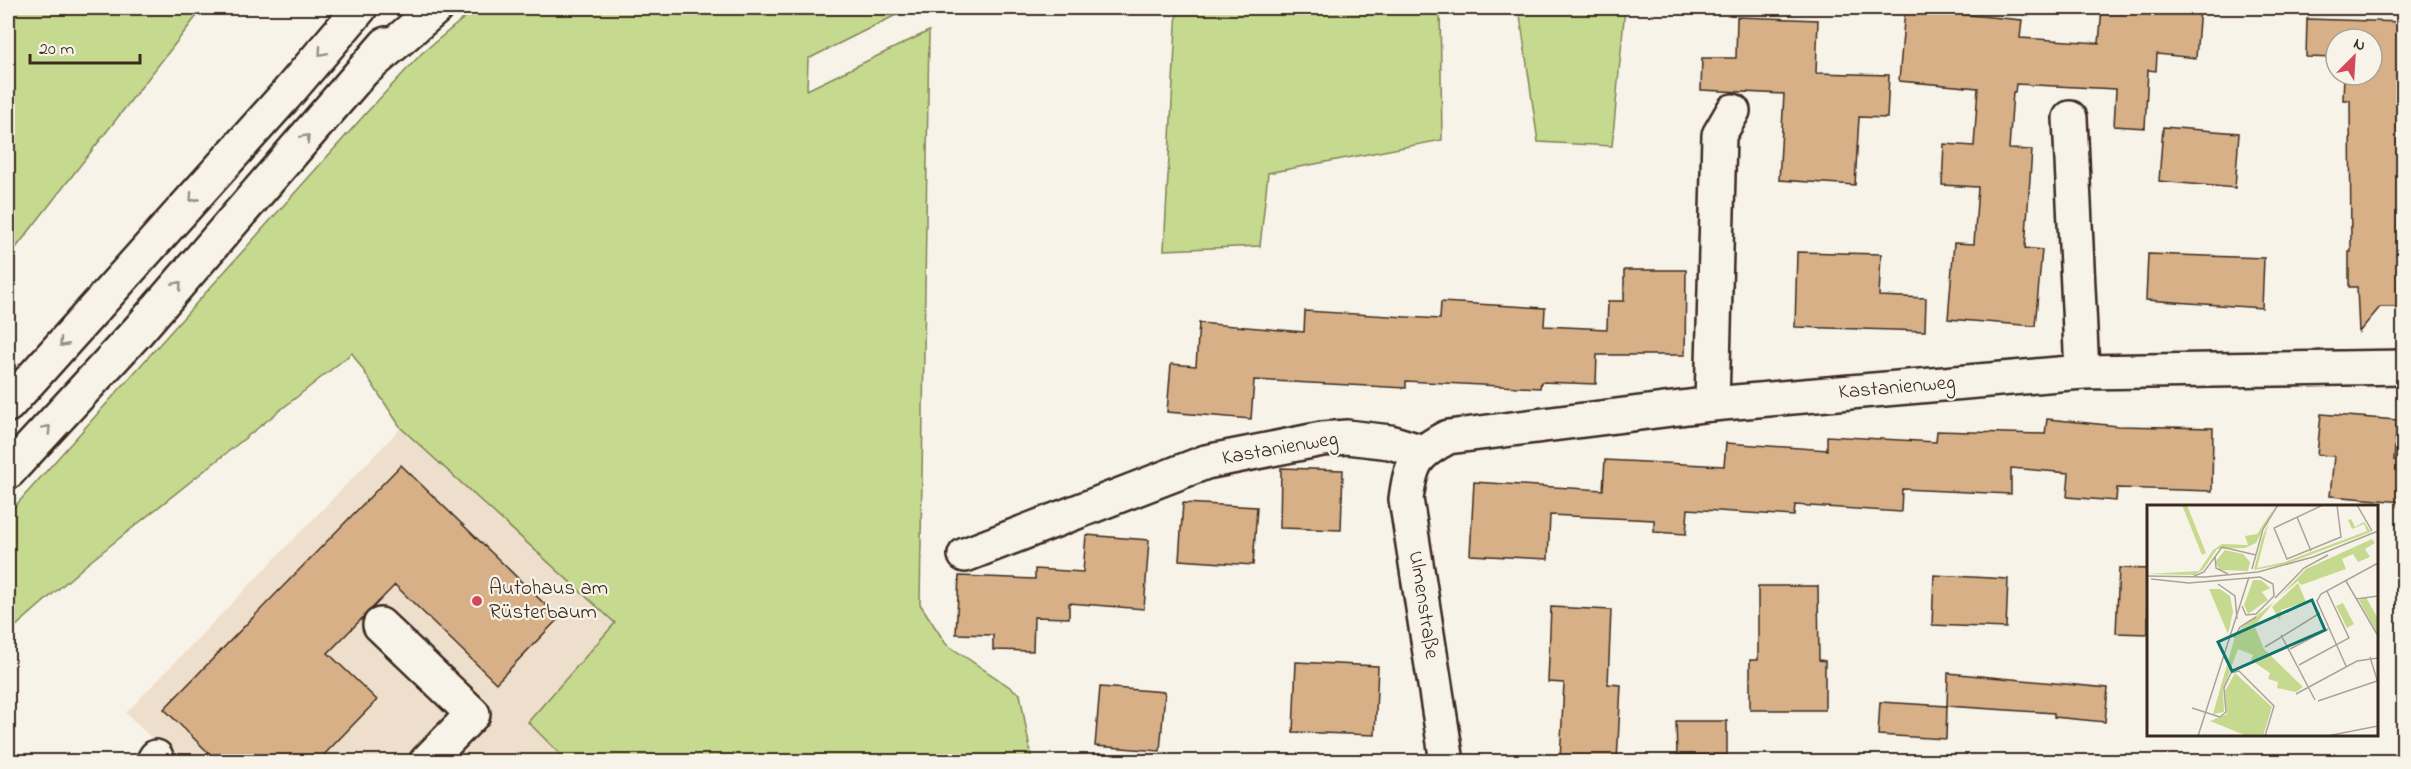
<svg xmlns="http://www.w3.org/2000/svg" width="2411" height="769" font-family="'Indie Flower',sans-serif">
  <style>
    .built { fill: #eddfcb }
    .green { fill: #c5da8f; stroke: #808256; stroke-width: 1.5 }
    .building { fill: #d7b088; stroke: #3b2a1e; stroke-width: 1.5 }
    .lines { fill: none; stroke-linecap: round; stroke-linejoin: round }
    .minor-casing { stroke: #3b2a1e; stroke-width: 38 }
    .major-casing { stroke: #3b2a1e; stroke-width: 38 }
    .highway-casing { stroke: #3b2a1e; stroke-width: 38 }
    .minor { stroke: #f7f3e8; stroke-width: 33 }
    .major { stroke: #f7f3e8; stroke-width: 33 }
    .highway { stroke: #f7f3e8; stroke-width: 33 }
    .oneway { stroke: #998e83 }
    .poi-dot { fill: #d1495b; stroke: #f7f3e8; stroke-width: 2 }
    .labels { text-anchor: middle; dominant-baseline: central; stroke-width: 4.5; stroke-linejoin: round; paint-order: stroke }
    .street-label { font-size: 21px; fill: #3b2a1e; stroke: #f7f3e8 }
    .poi-label { font-size: 21px; fill: #3b2a1e; stroke: #f7f3e8; text-anchor: start }
    .inset-road { fill: none; stroke: #aca397; stroke-width: 1.5 }
    .view { fill: #0f766e; fill-opacity: 0.15; stroke: #0f766e; stroke-width: 3 }
    .inset-edge { fill: none; stroke: #3b2a1e; stroke-width: 3 }
  </style>
  <rect width="100%" height="100%" fill="#f7f3e8"/>
  <filter id="ink" filterUnits="userSpaceOnUse"><feTurbulence type="fractalNoise" baseFrequency=".0167" numOctaves="2"/><feDisplacementMap in="SourceGraphic" scale="12" xChannelSelector="R" yChannelSelector="G"/><feConvolveMatrix kernelMatrix="1 2 1 2 8 2 1 2 1" color-interpolation-filters="sRGB"/></filter>
  <g filter="url(#ink)">
    <!-- built -->
    <path class="built" d="M401,428L616,623L528,722L567,761H175L126,713Z"/>
    <!-- green -->
    <g class="green">
      <path d="M8,8H203L8,258Z"/>
      <path d="M476,8H910L808,59L807,90L929,31L920,604L946,644L1020,694L1032,761H567L528,722L615,623L401,428L352,353L87,564L8,633V514L368,111L422,53Z"/>
      <path d="M1177,8H1440L1442,140L1268,173L1260,246L1164,250Z"/>
      <path d="M1519,8H1625L1612,146L1538,142Z"/>
    </g>
    <!-- building -->
    <g class="building">
      <path d="M2102,8H2200L2196,58L2157,54L2156,71L2148,70L2145,128L2114,126L2116,89L2016,84L2015,92H2013L2009,149L2032,150L2025,248L2042,250L2035,326L1948,319L1954,243L1974,244L1978,187L1942,185L1944,144L1974,146L1978,88L1899,81L1905,9L2022,20L2020,38L2099,43Z"/>
      <path d="M1737,17L1818,20L1816,73L1889,75L1887,118L1859,117L1855,185L1779,180L1784,94L1701,90L1702,58H1736Z"/>
      <path d="M2307,19L2403,22V307H2380L2359,332L2357,287H2349V252H2351L2350,100H2343L2344,75H2372V39H2336V58L2306,57Z"/>
      <path d="M2163,127L2239,133L2235,188L2159,181Z"/>
      <path d="M1797,252L1881,254L1879,296L1926,298L1925,331L1795,327Z"/>
      <path d="M2148,254L2264,258L2262,308L2146,300Z"/>
      <path d="M1624,270H1686L1685,355H1597L1596,384L1541,382L1540,388L1406,381V388L1254,380L1251,419L1167,412L1171,364L1196,366L1199,323L1304,332L1305,311L1440,319L1441,302L1545,308L1544,326L1607,329L1608,301H1624Z"/>
      <path d="M2321,414L2397,420L2394,460L2403,461V502L2330,496L2334,456L2317,455Z"/>
      <path d="M2047,419L2118,426L2213,428L2212,491L2117,488L2116,501L2067,497L2069,473L2011,468V494L1902,489L1901,512L1795,505L1794,516L1688,509L1686,534L1654,532V520L1550,515L1548,559L1470,555L1474,482L1603,490L1605,460L1724,466L1726,443L1827,450V436L1936,442L1937,431L2045,434Z"/>
      <path d="M401,465L559,618L496,683L395,585L328,653L377,700L317,762H218L164,709Z"/>
      <path d="M1281,468L1343,470L1341,530L1280,528Z"/>
      <path d="M1183,503L1257,507L1253,565L1179,560Z"/>
      <path d="M1086,535L1149,540L1144,609L1069,603V618L1034,617L1033,651L993,650V635L956,634L959,576L1035,579V569L1083,572Z"/>
      <path d="M2119,568L2148,569V634L2116,633Z"/>
      <path d="M1934,575L2008,579L2006,628L1932,625Z"/>
      <path d="M1758,586H1818L1819,660L1825,661V710H1750V660H1758Z"/>
      <path d="M1551,607L1611,610L1608,684L1621,685L1617,762L1560,760L1564,683L1548,682Z"/>
      <path d="M1296,662L1378,666L1375,735L1293,732Z"/>
      <path d="M1948,673L2108,688L2105,722L2054,717V713L1947,706Z"/>
      <path d="M1100,687L1165,692L1160,751L1095,746Z"/>
      <path d="M1880,702L1947,706L1946,739L1878,735Z"/>
      <path d="M1676,721H1727V755H1677Z"/>
    </g>
    <g class="lines">
      <!-- minor casing -->
      <g class="minor-casing">
        <g id="minor">
          <path d="M2070,118L2082,372"/>
          <path d="M1712,404L1719,135L1733,111"/>
          <path d="M965,555L1206,462L1322,439L1347,437L1390,442L1423,452"/>
          <path d="M380,625L473,714L426,762"/>
          <path d="M153,762L156,757"/>
          <path d="M1447,762L1406,499C1411,463 1415,454 1448,437L1712,404L2082,372L2404,367"/>
        </g>
      </g>
      <!-- major casing -->
      <g class="major-casing">
        <g id="major">
          <path d="M8,405L285,96L360,8"/>
          <path d="M8,472L138,331L386,44"/>
        </g>
      </g>
      <!-- highway casing -->
      <g class="highway-casing">
        <path id="highway" d="M368,67L436,8"/>
      </g>
      <!-- minor -->
      <use href="#minor" class="minor"/>
      <!-- major -->
      <use href="#major" class="major"/>
      <!-- highway -->
      <use href="#highway" class="highway"/>
    </g>
    <!-- one-way arrows -->
    <defs><path id="oneway-chevron" d="M-2-3.5L2.5 0L-2 3.5" fill="none" stroke-width="1.6" stroke-linecap="round" stroke-linejoin="round" transform="scale(1.5)"/></defs>
    <g class="oneway">
      <use href="#oneway-chevron" transform="translate(322 52) rotate(131)"/>
      <use href="#oneway-chevron" transform="translate(306 138) rotate(-49)"/>
      <use href="#oneway-chevron" transform="translate(193 198) rotate(132)"/>
      <use href="#oneway-chevron" transform="translate(178 285) rotate(-49)"/>
      <use href="#oneway-chevron" transform="translate(63 343) rotate(132)"/>
      <use href="#oneway-chevron" transform="translate(47 429) rotate(-47)"/>
    </g>
  </g>
  <!-- markers -->
  <circle class="poi-dot" cx="477" cy="601" r="6"/>
  <g class="labels">
    <!-- street labels -->
    <g class="street-label">
      <text transform="translate(1897 388) rotate(-5)">Kastanienweg</text>
      <text transform="translate(1280 449) rotate(-10)">Kastanienweg</text>
      <text transform="translate(1423 605) rotate(81)">Ulmenstraße</text>
    </g>
    <!-- poi labels -->
    <g class="poi-label">
      <text x="489" y="589">Autohaus am<tspan x="489" dy="24">Rüsterbaum</tspan></text>
    </g>
  </g>
  <!-- overview -->
  <g transform="translate(2147 505)">
    <rect width="231" height="231" fill="#f7f3e8"/>
    <path d="M35,0H40L59,48L55,50ZM129,0L109,38L98,43L70,44L56,65L47,70L0,69L52,66L66,45L75,39L101,40L98,31L110,29ZM204,14L208,22L217,17L224,27L139,59L107,65L115,33L122,16L110,63L138,57L220,26L217,19L205,24L201,15ZM225,34L228,38L218,44L223,52L211,57L206,49L195,54L199,64L154,80L151,76L133,91L159,64ZM78,45L96,49L103,57L101,66L73,65L68,57ZM106,75H114L123,83L115,87L121,95L101,109L97,100ZM151,78L159,97L134,105L133,116L125,102ZM62,84H73L83,91L86,107L81,129ZM219,92L231,114V130L212,95ZM127,97L104,125L108,122L117,144L156,182L149,187L130,183L131,177L121,174L123,168L104,155L106,150L91,144L76,185L77,207L66,209L87,135L94,123ZM196,98L207,119L200,123L189,101ZM88,168L125,202L116,231H100L63,216L80,209L78,186Z" fill="#c5da8f"/>
    <path class="inset-road" d="M176,0L127,23L140,54L194,32L190,0M210,0L225,26M150,12L164,46M68,51L69,63L81,69M105,64L116,24L131,0M0,71L58,72L111,67L166,52L231,26M47,71L57,67L75,42L109,50M4,74L42,78L113,72L126,79L127,91L109,109L99,110L95,101M199,76L231,131M71,79L88,91L90,114M128,93L157,63L181,50M209,94L231,91M134,130L168,195M87,133L93,122L109,112M118,142L173,108M143,144L181,124M223,152L231,178M152,160L202,133L180,86M199,161L170,96L174,89L231,58M149,189L210,156L231,153M171,196L230,176M45,203L73,212M73,212L79,207L77,183L84,168L92,166L127,201L118,231M51,231L102,72M180,231L231,221"/>
    <path class="view" d="M165,95L178,125L85,166L71,137Z"/>
    <rect width="231" height="231" class="inset-edge"/>
  </g>
  <!-- margin -->
  <rect width="2411" height="769" fill="none" stroke="#f7f3e8" stroke-width="30"/>
  <rect x="15" y="15" width="2381" height="739" fill="none" stroke="#3b2a1e" stroke-width="2" filter="url(#ink)"/>
  <!-- north arrow -->
  <g transform="translate(2354 57) rotate(24)"><circle r="28" fill="#f7f3e8" stroke="#aca397" stroke-width="1.5"/>
  <path d="M0-4.5L10 22L0 15L-10 22Z" fill="#d1495b"/>
  <text y="-9" font-size="16" font-weight="bold" text-anchor="middle" fill="#3b2a1e">N</text>
  </g>
  <!-- scale -->
  <path d="M30 54v9h110v-9" fill="none" stroke="#3b2a1e" stroke-width="3"/>
  <text x="39" y="54" font-size="18" fill="#3b2a1e" stroke="#f7f3e8" stroke-width="4.5" paint-order="stroke">20 m</text>
</svg>
